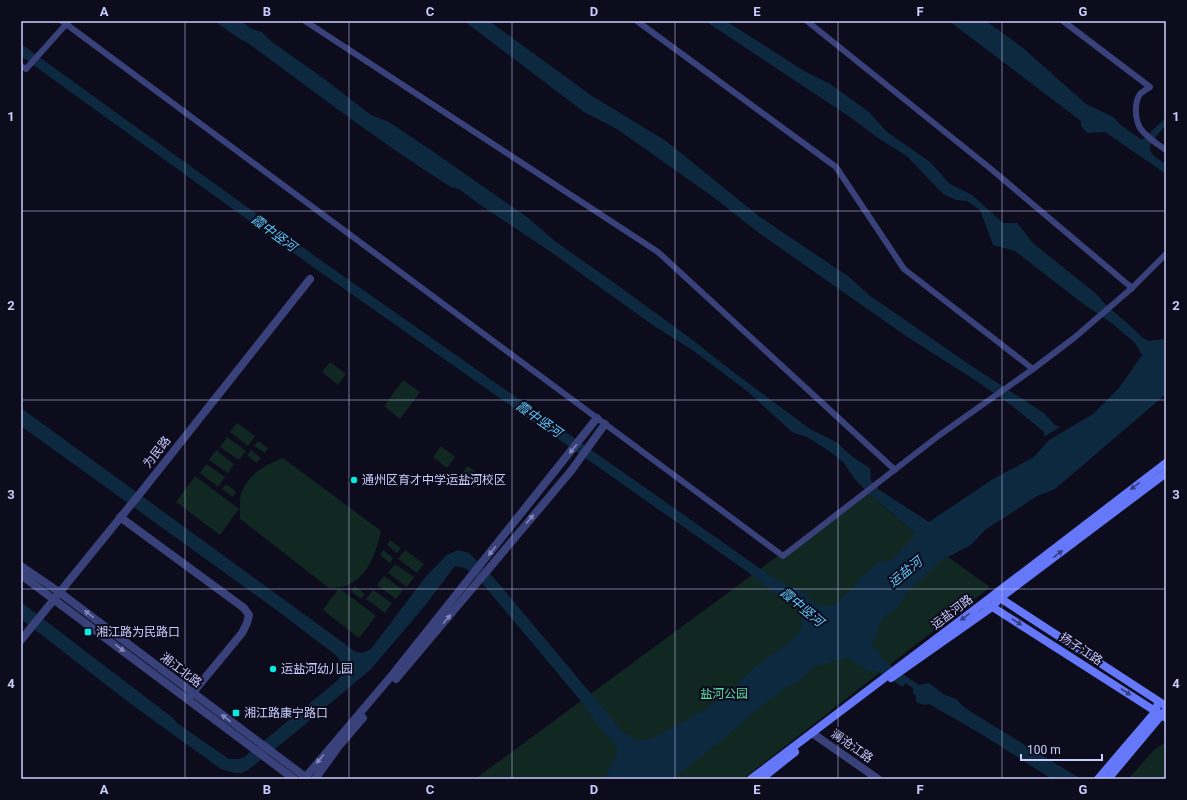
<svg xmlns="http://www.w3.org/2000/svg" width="1187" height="800" font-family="Roboto,'Noto Sans SC',sans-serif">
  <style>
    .green { fill: #102722 }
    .water { fill: #0d2940 }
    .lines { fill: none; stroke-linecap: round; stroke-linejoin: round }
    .river { stroke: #0d2940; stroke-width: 10 }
    .minor { stroke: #39417a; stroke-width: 6 }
    .tertiary { stroke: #39417a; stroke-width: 8 }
    .secondary { stroke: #6578f9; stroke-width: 8 }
    .oneway { fill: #8286bc }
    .oneway2 { fill: #353d80 }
    .grid { fill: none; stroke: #caccfd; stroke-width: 1; stroke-opacity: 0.55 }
    .poi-dot { fill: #09eade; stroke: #0d0c1d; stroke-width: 1.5 }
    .labels { text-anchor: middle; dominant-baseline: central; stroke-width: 4; stroke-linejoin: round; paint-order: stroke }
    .street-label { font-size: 12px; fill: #caccfd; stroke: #0d0c1d }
    .poi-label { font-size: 12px; fill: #caccfd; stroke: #0d0c1d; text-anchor: start }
    .park-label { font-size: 12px; fill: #5ad9a6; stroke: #0d0c1d }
    .water-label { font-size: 13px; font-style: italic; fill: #5dc8f9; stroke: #0d0c1d }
    .neatline { fill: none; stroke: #caccfd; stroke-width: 1.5 }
    .grid-label { font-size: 13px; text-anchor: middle; font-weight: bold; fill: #caccfd }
  </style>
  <rect width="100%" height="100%" fill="#0d0c1d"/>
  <!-- green -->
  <g class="green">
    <path d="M330,362L346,374L338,385L322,372Z"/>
    <path d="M403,380L420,392L400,419L384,406Z"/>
    <path d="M237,423L255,436L248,446L230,432Z"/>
    <path d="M227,437L246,451L239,460L220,447Z"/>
    <path d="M258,441L268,448L265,453L254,446Z"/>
    <path d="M441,446L455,457L447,468L433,457Z"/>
    <path d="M216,450L234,464L228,473L209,460Z"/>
    <path d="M251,450L261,458L257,463L247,455Z"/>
    <path d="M283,458L381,531C376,553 368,578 345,586C340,587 334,588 329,588L240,519C240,510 239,499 242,491C249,473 268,464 283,458Z"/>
    <path d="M206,464L225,477L218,487L200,473Z"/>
    <path d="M468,466L482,477L474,488L459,477Z"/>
    <path d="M195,476L239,509L220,535L176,502Z"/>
    <path d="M226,484L236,492L233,497L222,489Z"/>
    <path d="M866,491L916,534L990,587L743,779H475Z"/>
    <path d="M390,540L401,548L397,553L387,545Z"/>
    <path d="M383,550L393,558L390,563L380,555Z"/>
    <path d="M405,550L424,564L417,573L398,559Z"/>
    <path d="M395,564L414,577L407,587L388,573Z"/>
    <path d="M384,576L403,590L396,599L377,585Z"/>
    <path d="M355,586L365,594L361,599L351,591Z"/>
    <path d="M339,588L376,616L359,638L323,610Z"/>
    <path d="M373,590L392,603L385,613L366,599Z"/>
    <path d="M1166,742V779H1128L1154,750Z"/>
  </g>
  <!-- water -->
  <g class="water">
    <path d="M214,21H241L252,29L262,32L272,42L323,78L371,115L389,122L435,153L527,217L556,242L613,282L690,338L736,374L810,429L836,442L854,458L870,468L871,481L878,489L929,522L993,479L1034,457L1049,440L1093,414L1119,388L1142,355L1135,343L1113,324L1082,303L1015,251L993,245L980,210L967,201L956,200L943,194L907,156L878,138L850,117L705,21H726L804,71L830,84L869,112L887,132L930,162L950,184L972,195L1003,223H1017L1034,244L1095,293L1108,307L1125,321L1143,338L1148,341L1166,339V394L1055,489L1037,496L985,530L971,545L940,561L924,577L909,590L896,609L885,616L879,624L877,635L872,643V646L881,653V657L891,666L919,685L929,683L945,695L956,699L965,708L997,728L1081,779H1052L981,734L929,704L924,705L916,702V696L913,693V688L905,683L903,687L875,670L870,672L847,657L838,660L813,667L798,681L784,689L748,717L716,745L673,779H604L618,752L614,743L598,726L585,706L477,577L465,568L455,566L423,608L371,669L345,691L286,740L248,770L241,773H235L221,769L131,704L21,619V602L173,718L177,723L229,759H239L244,757L337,681C344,672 343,665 337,656L275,609L21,426V408L356,652L363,653L371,649L427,575L447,555L458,550L469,553L494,578L622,731C634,739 638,743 653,738C677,725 705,712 726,694C738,685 748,672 760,663C772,653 805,638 802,619C802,616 800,613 799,610C793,603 782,598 774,593C766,587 758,580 750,574L756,567L787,585L798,589L807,595L815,604L829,607L839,601L854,587L860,578L877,563L892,560L916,534L866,491L854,478L844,463L832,453L807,437L792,432L747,391L691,349L654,326L551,252L479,204L459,189L451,187C381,143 315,92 248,43L240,39Z"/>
    <path d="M464,21H489L592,96L666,141L760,217L849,277L869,295L970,365L1044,413L1055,425L1060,427L1044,437V432L1011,405L978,382L906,336L759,233L716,199L617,129L584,112Z"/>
    <path d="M949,21H986L1023,48L1086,104L1113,117L1122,126L1142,140C1151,133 1157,125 1166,118V126C1162,129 1158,134 1155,138C1143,152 1154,156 1166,164V174L1105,132L1087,133L1081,126V121Z"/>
  </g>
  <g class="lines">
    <!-- river -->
    <path class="river" d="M21,50L316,263L765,578"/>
    <!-- minor -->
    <g class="minor">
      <path d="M62,21L783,556L941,434L1033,369L1074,338L1132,288L1166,254"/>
      <path d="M305,21L658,252L895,470"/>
      <path d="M637,21L836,167L904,269L1033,369"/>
      <path d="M807,21L991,169L1132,288"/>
      <path d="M1063,21L1150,87C1147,89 1142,92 1140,94C1134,103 1135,119 1140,128C1146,137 1157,144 1166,150"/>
      <path d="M21,66L26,69L69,21"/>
    </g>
    <!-- tertiary -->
    <g class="tertiary">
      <path d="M120,517L244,608L249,615L247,623L242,633L190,696"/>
      <path d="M21,566L59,592L308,779"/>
      <path d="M21,575L294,779"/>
      <path d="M21,640L142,491L310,279"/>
      <path d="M396,679L571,471L605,424"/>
      <path d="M812,733L878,779"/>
      <path d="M304,779L393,674L597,418"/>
      <path d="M315,779L339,746L363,718"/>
    </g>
    <!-- secondary -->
    <g class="secondary">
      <path d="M995,596L1000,598L1166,706"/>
      <path d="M987,606L994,608L1166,718"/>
      <path d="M891,678L992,607L1000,598L1166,473"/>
      <path d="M751,779L982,604L1166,463"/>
      <path d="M761,779L795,752"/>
      <path d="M1098,779L1156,711L1157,706"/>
      <path d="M1108,779L1164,712"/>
    </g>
  </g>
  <!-- one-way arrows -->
  <defs><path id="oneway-solid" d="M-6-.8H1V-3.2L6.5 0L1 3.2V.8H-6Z"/></defs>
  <g class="oneway">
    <use href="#oneway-solid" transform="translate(573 449) rotate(129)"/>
    <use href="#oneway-solid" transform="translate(530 519) rotate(-50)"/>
    <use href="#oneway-solid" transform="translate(492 551) rotate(129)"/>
    <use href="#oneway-solid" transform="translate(89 614) rotate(-143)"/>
    <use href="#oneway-solid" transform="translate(447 619) rotate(-50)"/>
    <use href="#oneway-solid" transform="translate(120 648) rotate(37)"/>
    <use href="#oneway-solid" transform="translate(226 718) rotate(-143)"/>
    <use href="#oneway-solid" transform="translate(320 759) rotate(130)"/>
  </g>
  <g class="oneway2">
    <use href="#oneway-solid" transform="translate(1135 486) rotate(143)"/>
    <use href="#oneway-solid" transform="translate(1058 554) rotate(-37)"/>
    <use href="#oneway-solid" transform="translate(965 617) rotate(144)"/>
    <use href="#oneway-solid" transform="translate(1017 622) rotate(33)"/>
    <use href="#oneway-solid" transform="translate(1126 692) rotate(33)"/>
  </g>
  <!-- grid -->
  <path class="grid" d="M185,21V779M349,21V779M512,21V779M675,21V779M838,21V779M1002,21V779M21,211H1166M21,400H1166M21,589H1166"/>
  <!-- markers -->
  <g class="poi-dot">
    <circle cx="354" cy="480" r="4"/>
    <rect x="84" y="628" width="8" height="8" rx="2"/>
    <circle cx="273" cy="669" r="4"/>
    <rect x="232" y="709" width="8" height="8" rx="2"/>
  </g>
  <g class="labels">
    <!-- street labels -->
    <g class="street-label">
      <text transform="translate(157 452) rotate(-52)">为民路</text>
      <text transform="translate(952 612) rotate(-37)">运盐河路</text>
      <text transform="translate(1081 649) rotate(33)">扬子江路</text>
      <text transform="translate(181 670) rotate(37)">湘江北路</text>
      <text transform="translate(852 746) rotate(35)">澜沧江路</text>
    </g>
    <!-- poi labels -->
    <g class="poi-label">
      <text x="362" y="480">通州区育才中学运盐河校区</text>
      <text x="96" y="632">湘江路为民路口</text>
      <text x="281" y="669">运盐河幼儿园</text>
      <text x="244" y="713">湘江路康宁路口</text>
    </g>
    <!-- park labels -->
    <g class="park-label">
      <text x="724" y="694">盐河公园</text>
    </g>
    <!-- water labels -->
    <g class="water-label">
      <text transform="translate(274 233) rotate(36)">霞中竖河</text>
      <text transform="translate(539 419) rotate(35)">霞中竖河</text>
      <text transform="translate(905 572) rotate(-39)">运盐河</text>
      <text transform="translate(802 607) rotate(40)">霞中竖河</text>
    </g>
  </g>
  <!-- border -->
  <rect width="1187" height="800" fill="none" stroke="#0d0c1d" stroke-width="44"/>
  <!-- scale -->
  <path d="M1021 754v6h81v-6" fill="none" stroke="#caccfd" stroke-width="2"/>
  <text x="1027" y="754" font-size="12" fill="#caccfd" stroke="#0d0c1d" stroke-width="3" paint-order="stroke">100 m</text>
  <rect x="22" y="22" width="1143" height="756" class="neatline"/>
  <g class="grid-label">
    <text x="104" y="16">A</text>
    <text x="267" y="16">B</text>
    <text x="430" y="16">C</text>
    <text x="594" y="16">D</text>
    <text x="757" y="16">E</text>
    <text x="920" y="16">F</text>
    <text x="1083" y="16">G</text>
    <text x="11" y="121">1</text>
    <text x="1176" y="121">1</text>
    <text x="11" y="310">2</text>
    <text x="1176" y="310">2</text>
    <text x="11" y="499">3</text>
    <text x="1176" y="499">3</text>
    <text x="11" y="688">4</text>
    <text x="1176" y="688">4</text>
    <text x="104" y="794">A</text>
    <text x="267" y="794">B</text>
    <text x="430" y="794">C</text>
    <text x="594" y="794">D</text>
    <text x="757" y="794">E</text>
    <text x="920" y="794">F</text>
    <text x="1083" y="794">G</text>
  </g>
</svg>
